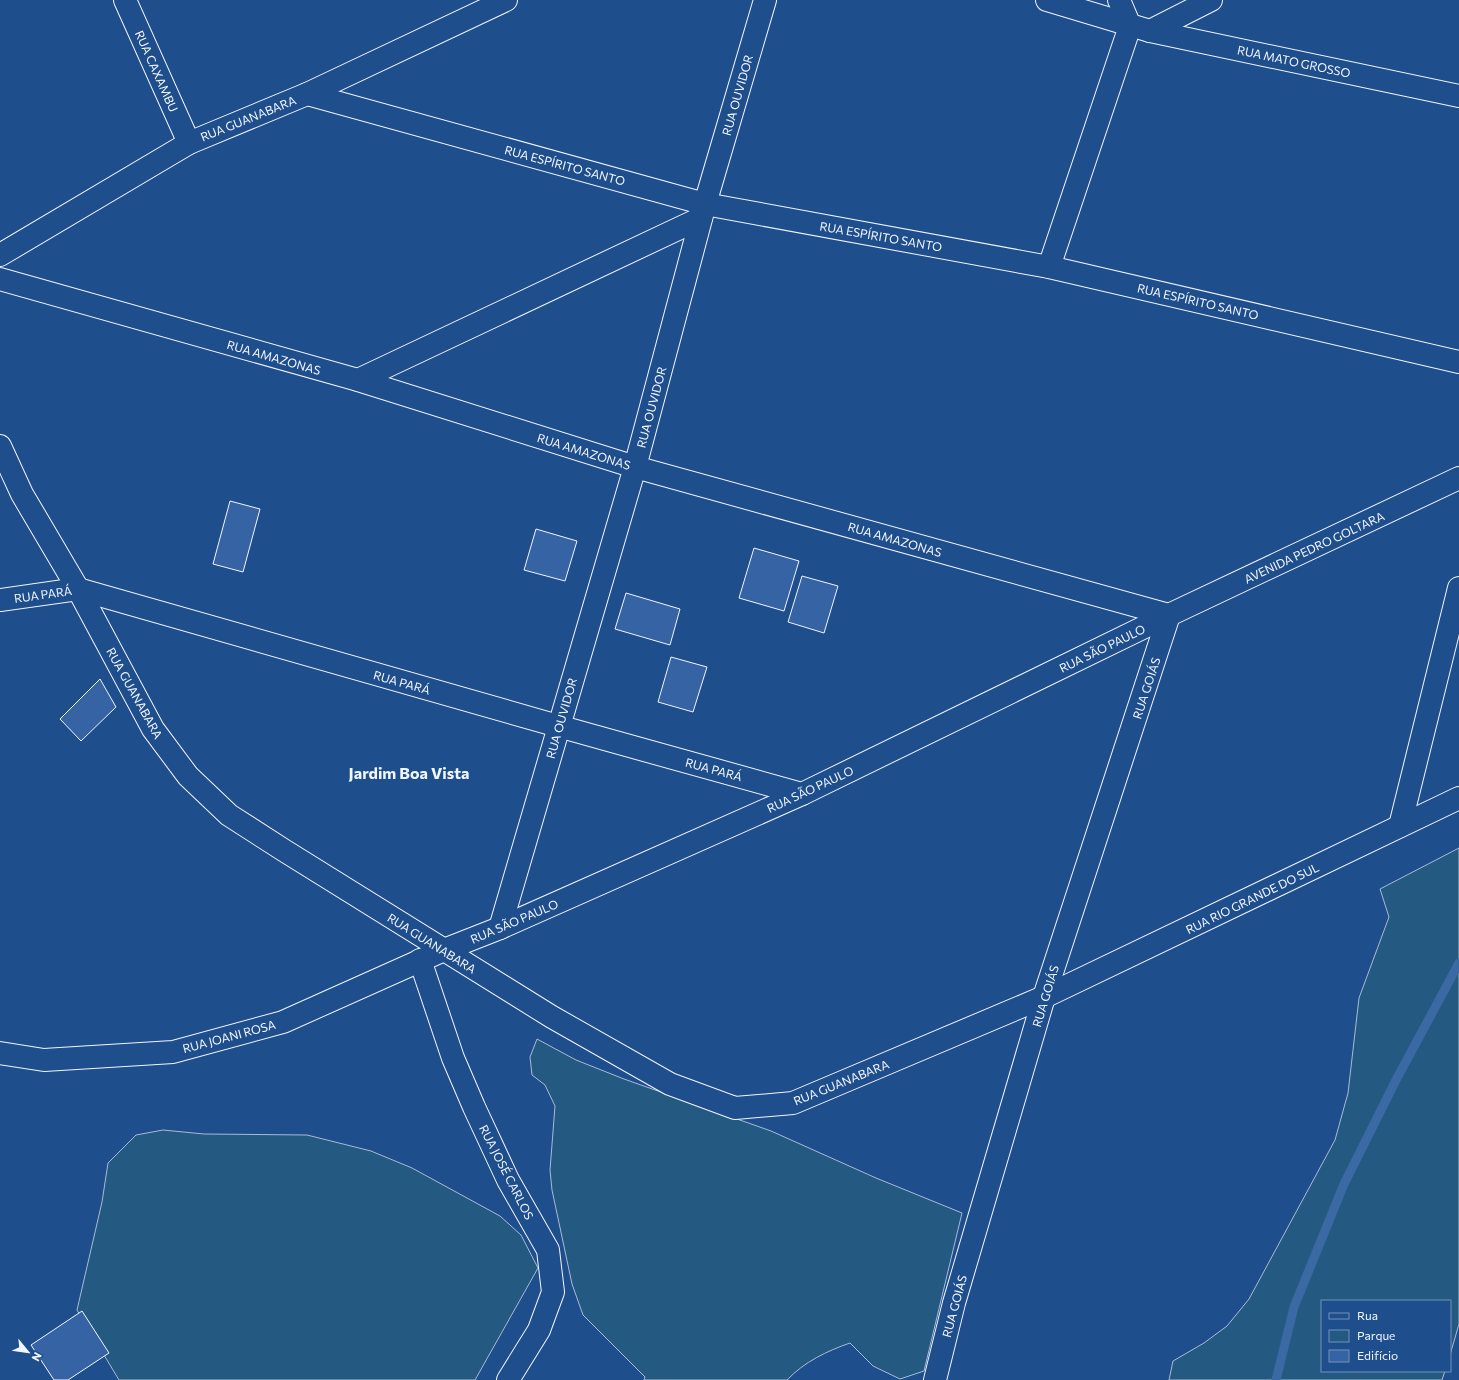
<svg xmlns="http://www.w3.org/2000/svg" width="1459" height="1380" font-family="Commissioner,sans-serif">
  <style>
    .green { fill: #245a82; stroke: #a8bbd7 }
    .lines { fill: none; stroke-linecap: round; stroke-linejoin: round }
    .stream { stroke: #3b69a3; stroke-width: 9 }
    .building { fill: #3563a3; stroke: #f2f6ff }
    .street-casing { stroke: #f2f6ff; stroke-width: 24 }
    .street { stroke: #1f4e8c; stroke-width: 22 }
    .labels { text-anchor: middle; dominant-baseline: central; stroke-width: 3; stroke-linejoin: round; paint-order: stroke }
    .street-label { font-size: 12px; fill: #f2f6ff; stroke: #1f4e8c }
    .district-label { font-size: 16px; font-weight: bold; fill: #f2f6ff; stroke: #1f4e8c }
  </style>
  <rect width="100%" height="100%" fill="#1f4e8c"/>
  <!-- green -->
  <g class="green">
    <path d="M1459,848V1324L1450,1355V1301H1322V1371H1445L1442,1380H1169L1173,1361L1204,1343L1227,1326L1249,1299L1335,1140L1348,1093L1359,998L1389,917L1380,889Z"/>
    <path d="M537,1039L576,1060L624,1079L771,1131L876,1178L962,1213L924,1371L900,1379L873,1366L850,1343C827,1351 804,1362 787,1380H644L645,1377L583,1315L572,1284L552,1190L550,1170L555,1106L545,1085L532,1075L530,1057Z"/>
    <path d="M163,1130L204,1134L307,1135L371,1151L412,1168L500,1216L521,1235L538,1268L475,1380H119L77,1310L102,1202L108,1163L136,1135Z"/>
  </g>
  <g class="lines">
    <!-- stream -->
    <path class="stream" d="M1276,1380L1294,1307L1344,1184L1396,1080L1459,963"/>
  </g>
  <!-- building -->
  <g class="building">
    <path d="M230,501L260,509L243,572L213,564Z"/>
    <path d="M536,529L577,541L565,581L524,570Z"/>
    <path d="M754,548L799,561L784,611L739,598Z"/>
    <path d="M802,576L838,586L824,633L788,622Z"/>
    <path d="M626,593L680,609L670,645L615,629Z"/>
    <path d="M671,657L707,667L693,712L658,702Z"/>
    <path d="M100,679L116,707L81,741L60,719Z"/>
    <path d="M82,1311L109,1353L68,1380H54L31,1345Z"/>
  </g>
  <g class="lines">
    <!-- street casing -->
    <g class="street-casing">
      <g id="street">
        <path d="M125,0L189,143"/>
        <path d="M1047,0L1150,31L1459,96"/>
        <path d="M1150,31L1211,0"/>
        <path d="M307,94L705,204L1049,267L1459,362"/>
        <path d="M0,255L189,143L307,94L506,0"/>
        <path d="M1049,267L1130,26L1119,0"/>
        <path d="M0,279L358,380L635,467L1169,615"/>
        <path d="M358,380L701,218"/>
        <path d="M0,446L22,494L78,589L153,729L188,776L229,815L285,851L552,1017L670,1084L735,1108L793,1103L1044,997L1459,798"/>
        <path d="M0,600L78,589L558,726L802,794"/>
        <path d="M1400,826L1459,588"/>
        <path d="M500,928L635,467L705,204L765,0"/>
        <path d="M420,960L453,1058L474,1107L508,1180L548,1250L553,1292L539,1330L508,1380"/>
        <path d="M0,1053L44,1060L173,1052L283,1022L444,950L500,928L802,794L1169,615L1459,478"/>
        <path d="M935,1380L954,1303L1044,997L1169,615"/>
      </g>
    </g>
    <!-- street -->
    <use href="#street" class="street"/>
  </g>
  <g class="labels">
    <!-- street labels -->
    <g class="street-label">
      <text transform="translate(1294 61) rotate(12)">RUA MATO GROSSO</text>
      <text transform="translate(157 71) rotate(66)">RUA CAXAMBU</text>
      <text transform="translate(737 95) rotate(-74)">RUA OUVIDOR</text>
      <text transform="translate(248 118) rotate(-22)">RUA GUANABARA</text>
      <text transform="translate(565 165) rotate(15)">RUA ESPÍRITO SANTO</text>
      <text transform="translate(881 236) rotate(10)">RUA ESPÍRITO SANTO</text>
      <text transform="translate(1198 301) rotate(13)">RUA ESPÍRITO SANTO</text>
      <text transform="translate(274 357) rotate(16)">RUA AMAZONAS</text>
      <text transform="translate(651 407) rotate(-75)">RUA OUVIDOR</text>
      <text transform="translate(584 451) rotate(17)">RUA AMAZONAS</text>
      <text transform="translate(895 539) rotate(16)">RUA AMAZONAS</text>
      <text transform="translate(1314 547) rotate(-25)">AVENIDA PEDRO GOLTARA</text>
      <text transform="translate(43 594) rotate(-8)">RUA PARÁ</text>
      <text transform="translate(1102 648) rotate(-26)">RUA SÃO PAULO</text>
      <text transform="translate(402 682) rotate(16)">RUA PARÁ</text>
      <text transform="translate(1146 688) rotate(-72)">RUA GOIÁS</text>
      <text transform="translate(135 693) rotate(61)">RUA GUANABARA</text>
      <text transform="translate(561 718) rotate(-74)">RUA OUVIDOR</text>
      <text transform="translate(714 769) rotate(15)">RUA PARÁ</text>
      <text transform="translate(810 789) rotate(-25)">RUA SÃO PAULO</text>
      <text transform="translate(1252 898) rotate(-26)">RUA RIO GRANDE DO SUL</text>
      <text transform="translate(514 921) rotate(-23)">RUA SÃO PAULO</text>
      <text transform="translate(432 943) rotate(32)">RUA GUANABARA</text>
      <text transform="translate(1045 996) rotate(-73)">RUA GOIÁS</text>
      <text transform="translate(229 1036) rotate(-15)">RUA JOANI ROSA</text>
      <text transform="translate(841 1082) rotate(-22)">RUA GUANABARA</text>
      <text transform="translate(507 1172) rotate(63)">RUA JOSÉ CARLOS</text>
      <text transform="translate(954 1306) rotate(-75)">RUA GOIÁS</text>
    </g>
    <!-- district labels -->
    <g class="district-label">
      <text x="409" y="772">Jardim Boa Vista</text>
    </g>
  </g>
  <!-- legend -->
  <rect x="1321" y="1300" width="130" height="72" fill="#1f4e8c" stroke="#7391ba"/>
  <rect x="1329" y="1313" width="20" height="6" fill="#1f4e8c" stroke="#7391ba"/>
  <text x="1357" y="1320" font-size="12" fill="#f2f6ff">Rua</text>
  <rect x="1329" y="1330" width="20" height="12" fill="#245a82" stroke="#7391ba"/>
  <text x="1357" y="1340" font-size="12" fill="#f2f6ff">Parque</text>
  <rect x="1329" y="1350" width="20" height="12" fill="#3563a3" stroke="#7391ba"/>
  <text x="1357" y="1360" font-size="12" fill="#f2f6ff">Edifício</text>
  <!-- north arrow -->
  <g transform="translate(28 1352) rotate(119)" stroke="#1f4e8c" stroke-width="3" paint-order="stroke">
  <path d="M0-3L7 15L0 10L-7 15Z" fill="#f2f6ff"/>
  <text y="-6" font-size="11" font-weight="bold" text-anchor="middle" fill="#f2f6ff">N</text>
  </g>
</svg>
